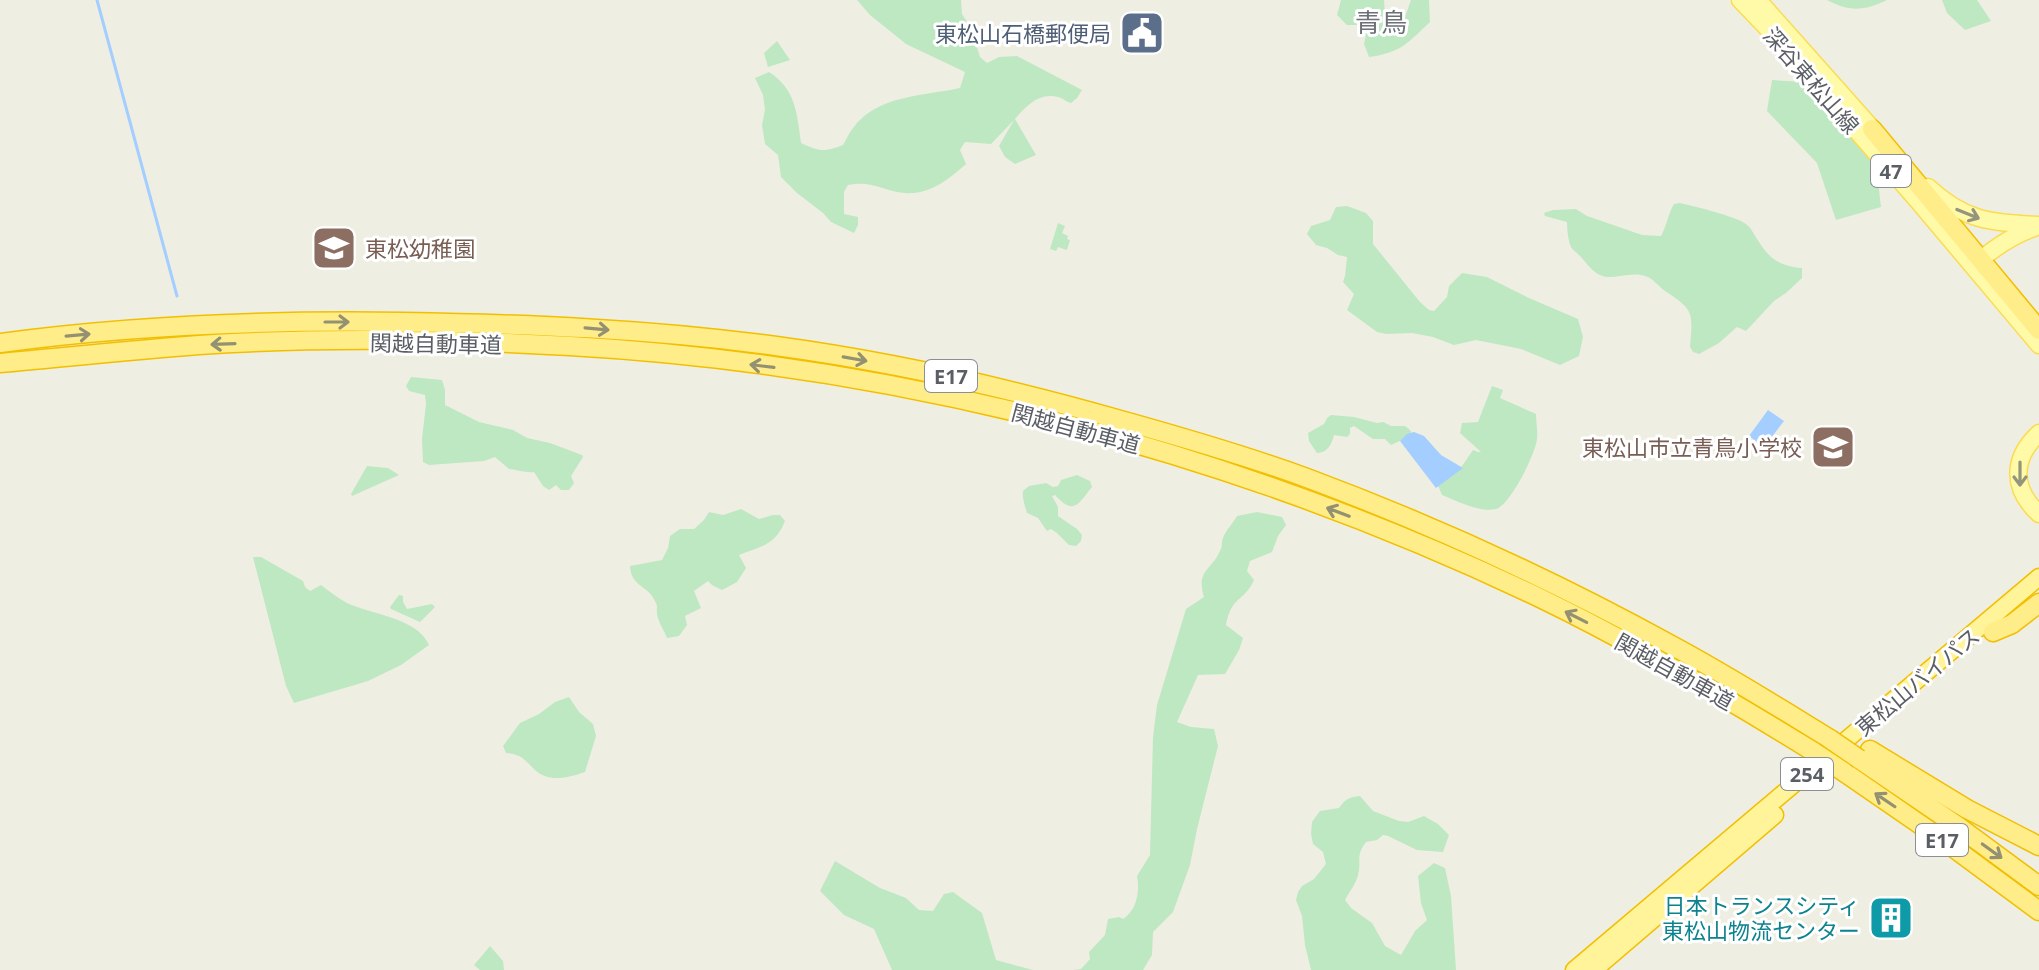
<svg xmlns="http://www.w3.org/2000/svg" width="2039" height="970" font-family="'Open Sans','Noto Sans JP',sans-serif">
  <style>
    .green { fill: #bee8c2 }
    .water { fill: #a3ceff }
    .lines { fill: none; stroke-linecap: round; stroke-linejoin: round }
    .stream { stroke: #a3ceff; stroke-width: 3 }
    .primary-casing { stroke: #fbdc50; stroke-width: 19 }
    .trunk-casing { stroke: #f2bf00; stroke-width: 19 }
    .motorway-casing { stroke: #f2bf00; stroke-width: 21 }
    .primary { stroke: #fffaa8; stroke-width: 16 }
    .trunk { stroke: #fff499; stroke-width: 16 }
    .motorway { stroke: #ffed8a; stroke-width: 18 }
    .motorway-bridge-casing { stroke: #f2bf00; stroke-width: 21; stroke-linecap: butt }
    .motorway-bridge { stroke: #ffed8a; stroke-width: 18 }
    .oneway { stroke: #94957c }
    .oneway2 { stroke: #949172 }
    .labels { text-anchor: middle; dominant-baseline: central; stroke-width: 6; stroke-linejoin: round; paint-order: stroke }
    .shield { fill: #fff; stroke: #8c8f93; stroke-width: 2 }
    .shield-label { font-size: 20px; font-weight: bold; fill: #5b5f65 }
    .service-label { font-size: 22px; fill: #4e5e75; stroke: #fff; text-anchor: end }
    .street-label { font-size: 22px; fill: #5b5f65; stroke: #fff }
    .education-label { font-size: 22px; fill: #785e54; stroke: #fff; text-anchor: start }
    .culture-label { font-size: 22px; fill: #0d838f; stroke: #fff; text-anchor: end }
    .quarter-label { font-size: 26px; fill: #6c7177; stroke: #fff }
  </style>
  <rect width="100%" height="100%" fill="#efeee3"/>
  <!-- green -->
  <g class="green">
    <path d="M857,0H961L962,14L971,28L980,57L987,63L999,57L1017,56L1082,90L1077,98L1071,103C1066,102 1063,98 1058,97C1039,92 1026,106 1015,119L1036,155L1015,164L1005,157L999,146L1014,120L991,144L965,142L960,150L966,164C949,179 930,195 905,193C883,191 872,180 848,185L844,192V214L858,217V225L854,233L831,222L823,213L797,193L781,177L778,155L765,144L762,125L765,110L763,95L755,78L769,72C796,89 797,114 801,143C820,152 824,152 843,145C846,140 849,133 853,128C877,95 923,96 960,88L965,72L906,44L870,15Z"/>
    <path d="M1341,0H1384L1386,30L1405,17L1411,0H1429L1430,22C1408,43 1400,53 1369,57L1364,44L1367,30L1361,25H1347L1337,15Z"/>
    <path d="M1827,0H1887C1864,11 1849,12 1827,0Z"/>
    <path d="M1942,0H1977L1991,21L1965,30L1947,13Z"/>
    <path d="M777,41L790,60L768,67L764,53Z"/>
    <path d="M1772,80L1803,82L1876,164L1881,207L1836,220L1817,163L1767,111Z"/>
    <path d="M1680,203C1693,206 1738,217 1746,224C1752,229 1753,233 1757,239C1769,258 1778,266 1802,268V278L1786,293L1774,301L1746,331L1737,327L1719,343L1699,354L1693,352L1690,347C1693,312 1694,310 1665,291C1658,286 1653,278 1645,276C1632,272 1621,277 1608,277C1594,276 1588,264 1579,255C1578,254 1571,248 1571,247C1568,240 1567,229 1567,222L1545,216L1544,213L1553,210L1576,209L1587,216L1642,235L1661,236C1667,225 1668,214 1674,204Z"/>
    <path d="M1347,206L1366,213L1373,221V244L1420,302L1429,310L1434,311L1447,297L1449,286L1462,273L1487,277L1529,298L1578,319L1583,337L1579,356L1560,365L1521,349L1476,340L1454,345L1433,337L1412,333L1386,334L1377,332L1347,310L1354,294L1343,282L1345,276L1347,257L1338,255L1327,248L1316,245L1307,234L1311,226L1330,220L1336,207Z"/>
    <path d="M1058,223L1065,226L1062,233L1068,236L1067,239L1070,240L1067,250L1058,247L1056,251L1050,249Z"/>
    <path d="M411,377L442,380L445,390V405L479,422L513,430L527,438L550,443L582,455L583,457L571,476L574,483L569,490H561L556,485L549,490L543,486L534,472C526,473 518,470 509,469L495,457L484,461L429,465L423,462L422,439L426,404L425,395L409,391L406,386Z"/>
    <path d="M1492,386L1503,390L1500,398L1536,414C1536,422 1538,432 1537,439C1536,453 1510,505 1496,509C1480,513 1457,501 1442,495L1437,483L1460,469L1473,450L1478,452H1481L1460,433L1462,423L1478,422Z"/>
    <path d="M1331,415L1354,417L1377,423L1383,422L1391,426H1405L1410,430L1413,435L1391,445L1385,439H1373L1354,426L1350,428V434L1347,437L1334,435C1332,444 1327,453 1317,453L1309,441L1308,433L1324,424L1327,418Z"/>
    <path d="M367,466L388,468L399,475L352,496L351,494Z"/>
    <path d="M1077,475L1090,481L1092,487C1078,504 1074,516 1055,495L1052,496L1058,507V516L1077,529L1082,535L1081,541L1076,546L1069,545L1057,533L1051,529L1047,531L1038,518L1027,513C1025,506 1022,498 1023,491L1029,486L1046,483L1053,487L1058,486L1061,480Z"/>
    <path d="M741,509L759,519L773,515H780L785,521C775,546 761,546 739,555L746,568L737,582L722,590L712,585L708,581L694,591L701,608L685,616L687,625L679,636L667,638C664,630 658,622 657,614C656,604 659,610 655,601C648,585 631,587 630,566L662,560L668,548L670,536L680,529H694L704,520L709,512L723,515Z"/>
    <path d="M1257,512L1282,517L1286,525L1278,536L1272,552L1250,561L1247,571L1254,580C1245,601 1231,596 1226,625L1243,638L1239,650L1225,674L1198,675L1177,722L1191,727L1214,729L1218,746L1197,829L1190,865L1173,912L1153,932L1152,955L1143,970H1073L1081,969L1090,959L1089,952L1105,935L1108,919L1119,917L1123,919C1137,910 1140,891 1137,876L1150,855L1153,737L1157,705L1186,609L1204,597C1196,570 1211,571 1220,551C1223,546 1221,543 1223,538C1226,530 1233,523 1237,516Z"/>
    <path d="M253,557H261L303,581L305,587L310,591L321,585C329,591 338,598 347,603C370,614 418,618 429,645L401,665L368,681L294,703L286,686Z"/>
    <path d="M399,595L403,596V602L407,609L432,604L435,607L420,622L391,609L390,607Z"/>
    <path d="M569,697L579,712L593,724L596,736L585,772C573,776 557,781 545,776C528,770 529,754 506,753L503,746L520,723L539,714L555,702Z"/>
    <path d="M1360,796L1373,811L1399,821L1408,822L1424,816L1438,824L1449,835L1443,852L1417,850L1388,836L1383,835L1377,840L1366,842C1355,856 1362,861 1358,875C1356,884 1349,892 1345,900L1351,908L1372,923L1385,946L1401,955L1415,931L1427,920L1421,903L1418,876L1434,863L1445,868L1451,896L1456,970H1311L1305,945L1302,916L1296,900L1298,892L1302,886L1314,879L1326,864L1323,852L1313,844L1311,834L1312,822L1320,811L1339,808C1345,799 1350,797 1360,796Z"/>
    <path d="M835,861L880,888L906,898L919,910L933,911L944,894L953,892L982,913L996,960L1033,970H892L874,929L844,915L820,891Z"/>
    <path d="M490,946L503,961L504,970H480L474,965Z"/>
  </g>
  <!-- water -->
  <g class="water">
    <path d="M1768,410L1784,421L1764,447L1749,436Z"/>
    <path d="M1414,432L1424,436L1441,455L1463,468L1436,488L1400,441L1407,434Z"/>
  </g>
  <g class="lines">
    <!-- stream -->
    <path class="stream" d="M97,0L177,296"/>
    <!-- primary casing -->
    <g class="primary-casing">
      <g id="primary">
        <path d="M1740,0L1766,27L1917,200L2039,345"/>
        <path d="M1758,0L1879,136"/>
        <path d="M1928,187C1966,222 1990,222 2039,225"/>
        <path d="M1980,260C1997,246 2013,235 2034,228"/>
        <path d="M2039,433C2011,459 2012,489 2039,514"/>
      </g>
    </g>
    <!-- trunk casing -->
    <g class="trunk-casing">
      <g id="trunk">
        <path d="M1574,970L2039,577"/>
        <path d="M1594,970L1775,815"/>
      </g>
    </g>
    <!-- motorway casing -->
    <g class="motorway-casing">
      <g id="motorway">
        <path d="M1872,129L2039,330"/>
        <path d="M0,343C133,325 269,320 403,322C527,324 652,329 776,346C894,362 1009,388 1124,421C1185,438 1247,456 1307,478C1433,525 1555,581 1673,646C1727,675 1778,707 1830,739"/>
        <path d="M0,363C66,357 133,350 199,345C322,337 447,339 570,346C906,365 1237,453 1540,598C1635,644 1725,697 1814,752"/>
        <path d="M1993,632L2012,624L2039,603"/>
        <path d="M1870,750L1967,809L2039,846"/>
        <path d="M1859,759L1959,827L2039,886"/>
        <path d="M1844,772L1947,843L2039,911"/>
      </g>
    </g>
    <!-- primary -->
    <use href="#primary" class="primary"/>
    <!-- trunk -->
    <use href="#trunk" class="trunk"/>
    <!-- motorway -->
    <use href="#motorway" class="motorway"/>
    <!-- motorway-bridge casing -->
    <g class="motorway-bridge-casing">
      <g id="motorway-bridge">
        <path d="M1830,739L1859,759"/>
        <path d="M1814,752L1844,772"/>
      </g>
    </g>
    <!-- motorway-bridge -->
    <use href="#motorway-bridge" class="motorway-bridge"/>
  </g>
  <!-- one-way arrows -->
  <defs><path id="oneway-shaft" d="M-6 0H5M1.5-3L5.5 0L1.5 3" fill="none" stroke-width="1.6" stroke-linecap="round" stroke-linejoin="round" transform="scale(2)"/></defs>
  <g class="oneway">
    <use href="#oneway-shaft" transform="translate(1968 214) rotate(22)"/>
    <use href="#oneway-shaft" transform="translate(2020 474) rotate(90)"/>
  </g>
  <g class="oneway2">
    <use href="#oneway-shaft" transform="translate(337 322)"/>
    <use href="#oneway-shaft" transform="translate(597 329) rotate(5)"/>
    <use href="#oneway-shaft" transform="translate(78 335) rotate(-5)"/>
    <use href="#oneway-shaft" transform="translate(223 344) rotate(178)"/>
    <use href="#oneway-shaft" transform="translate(855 359) rotate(10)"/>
    <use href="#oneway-shaft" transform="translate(762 366) rotate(-173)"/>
    <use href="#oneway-shaft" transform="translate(1338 512) rotate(-159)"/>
    <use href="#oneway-shaft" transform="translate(1576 617) rotate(-153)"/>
    <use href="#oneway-shaft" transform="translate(1885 800) rotate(-146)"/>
    <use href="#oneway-shaft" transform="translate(1992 851) rotate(36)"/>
  </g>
  <!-- icons -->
  <defs>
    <g id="civic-square" transform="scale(2.3)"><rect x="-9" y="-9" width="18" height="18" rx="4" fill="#5c6f8a" stroke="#fff"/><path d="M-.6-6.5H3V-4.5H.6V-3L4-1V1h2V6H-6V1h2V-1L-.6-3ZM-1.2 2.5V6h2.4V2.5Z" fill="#fff"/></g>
    <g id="school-square" transform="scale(2.3)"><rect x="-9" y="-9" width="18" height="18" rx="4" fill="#8d6e63" stroke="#fff"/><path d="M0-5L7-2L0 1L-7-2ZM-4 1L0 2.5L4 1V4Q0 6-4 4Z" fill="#fff"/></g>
    <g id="building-square" transform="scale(2.3)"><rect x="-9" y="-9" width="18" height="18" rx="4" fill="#0f9aa8" stroke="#fff"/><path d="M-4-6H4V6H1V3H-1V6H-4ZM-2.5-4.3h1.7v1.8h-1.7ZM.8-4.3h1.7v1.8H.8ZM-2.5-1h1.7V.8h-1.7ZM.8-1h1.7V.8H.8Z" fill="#fff"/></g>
  </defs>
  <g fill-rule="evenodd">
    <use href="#civic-square" x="1142" y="33"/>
    <use href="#school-square" x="334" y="248"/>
    <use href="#school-square" x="1833" y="447"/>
    <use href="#building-square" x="1891" y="918"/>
  </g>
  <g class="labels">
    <!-- shield labels -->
    <g class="shield">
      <rect x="1871" y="155" width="40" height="32" rx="6"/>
      <rect x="925" y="360" width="52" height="32" rx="6"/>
      <rect x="1781" y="758" width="52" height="32" rx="6"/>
      <rect x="1916" y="824" width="52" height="32" rx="6"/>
    </g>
    <g class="shield-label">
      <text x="1891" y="171">47</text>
      <text x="951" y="376">E17</text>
      <text x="1807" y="774">254</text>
      <text x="1942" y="840">E17</text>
    </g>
    <!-- service labels -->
    <g class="service-label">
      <text x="1111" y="33">東松山石橋郵便局</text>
    </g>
    <!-- street labels -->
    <g class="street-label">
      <text transform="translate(1812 80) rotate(49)">深谷東松山線</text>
      <text transform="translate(436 343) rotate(1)">関越自動車道</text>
      <text transform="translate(1076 428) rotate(15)">関越自動車道</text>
      <text transform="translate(1675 671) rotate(29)">関越自動車道</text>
      <text transform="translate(1917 681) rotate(-40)">東松山バイパス</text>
    </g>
    <!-- education labels -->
    <g class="education-label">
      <text x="365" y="248">東松幼稚園</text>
      <text x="1802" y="447" text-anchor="end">東松山市立青鳥小学校</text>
    </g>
    <!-- culture labels -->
    <g class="culture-label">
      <text x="1860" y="905">日本トランスシティ<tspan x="1860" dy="25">東松山物流センター</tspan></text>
    </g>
    <!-- quarter labels -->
    <g class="quarter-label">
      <text x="1381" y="22">青鳥</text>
    </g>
  </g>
</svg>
